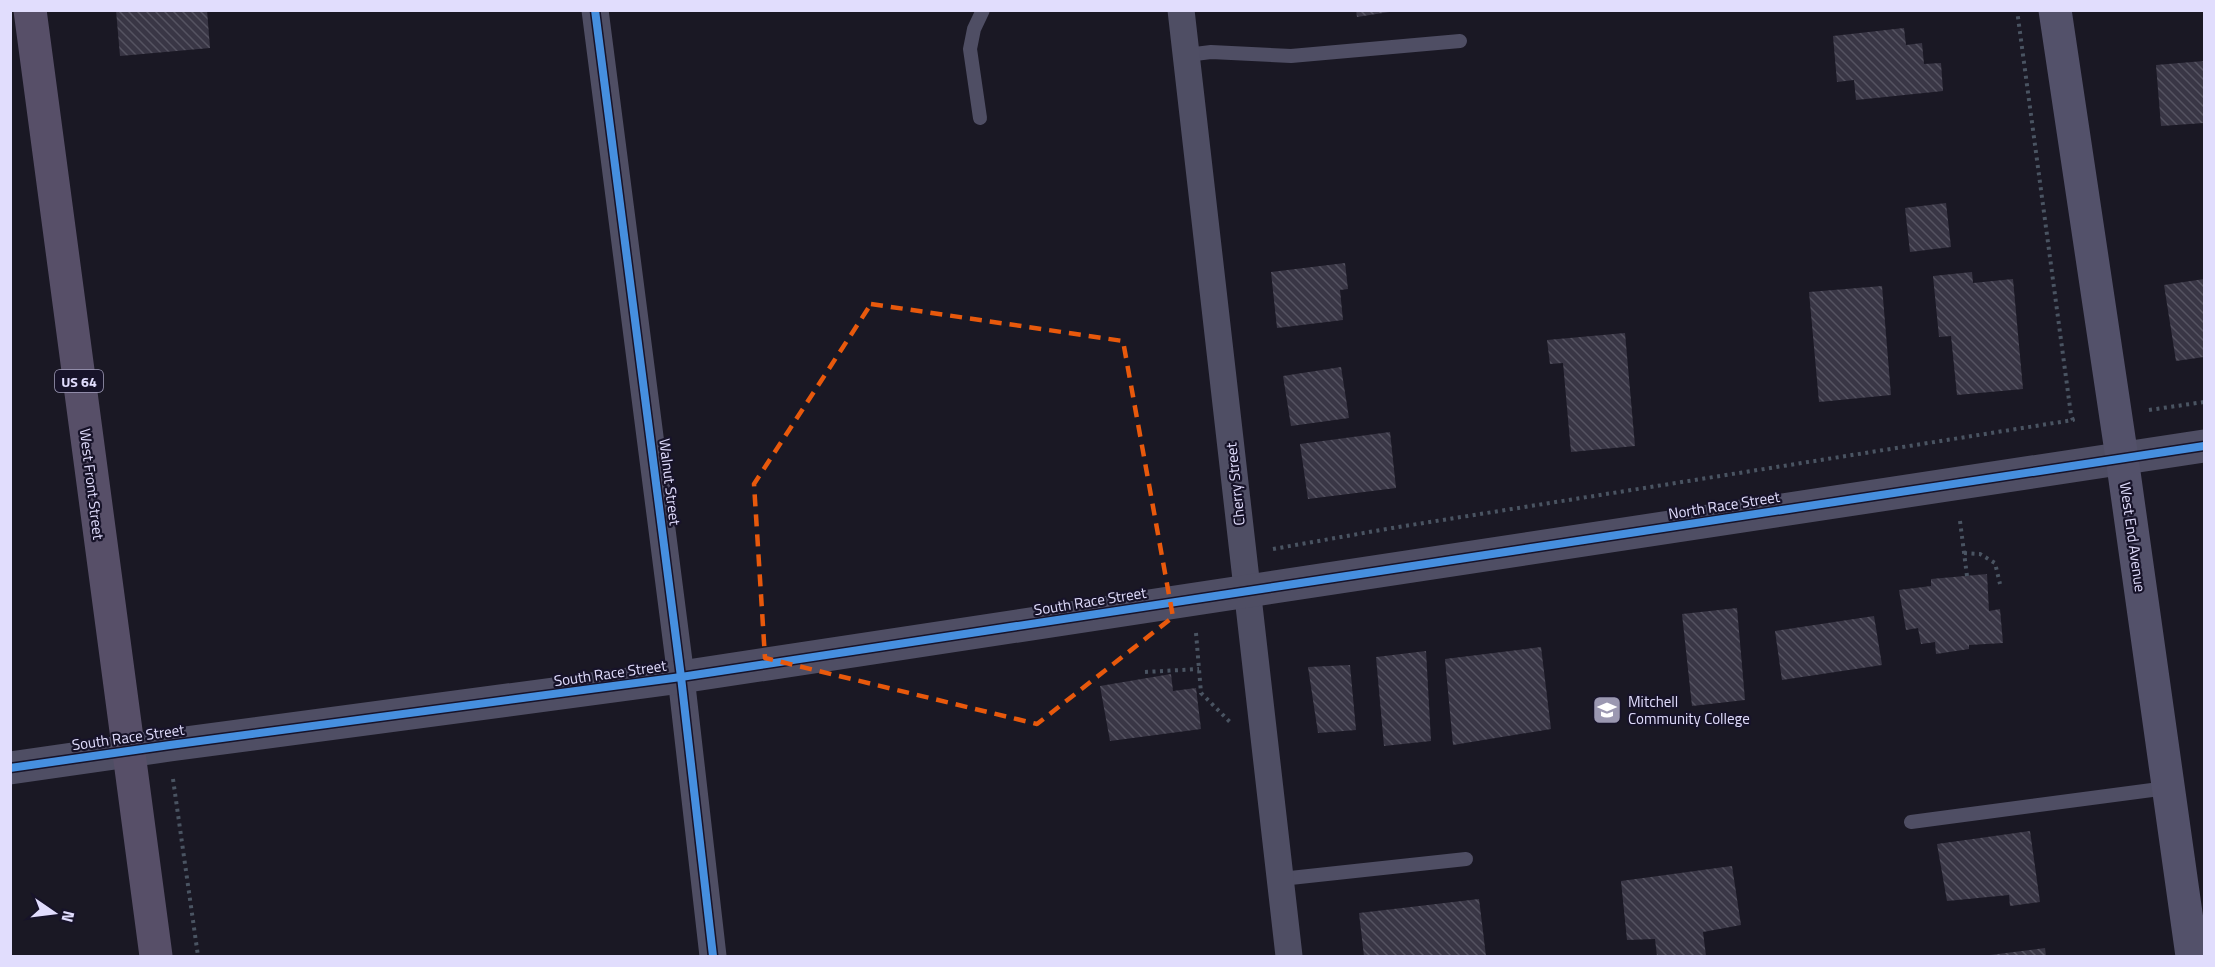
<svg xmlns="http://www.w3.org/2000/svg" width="2215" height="967" font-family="'Titillium Web',sans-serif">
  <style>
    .building { fill: url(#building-back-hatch) }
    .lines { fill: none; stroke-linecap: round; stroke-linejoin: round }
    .path { stroke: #4a5462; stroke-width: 4; stroke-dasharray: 3 4.5; stroke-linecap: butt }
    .service { stroke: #4f4e64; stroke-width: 14 }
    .minor { stroke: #4f4e64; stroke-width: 27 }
    .tertiary { stroke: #4f4e64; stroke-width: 33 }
    .secondary { stroke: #53516a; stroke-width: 33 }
    .primary { stroke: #574f68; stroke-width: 33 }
    .cycleway-casing { stroke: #171329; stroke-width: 11 }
    .cycleway { stroke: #468fdf; stroke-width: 8 }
    .marked { fill: none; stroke: #e8590c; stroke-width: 4.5; stroke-dasharray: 12 8; stroke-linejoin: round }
    .labels { text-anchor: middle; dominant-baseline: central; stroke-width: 4.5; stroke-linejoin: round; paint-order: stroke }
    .shield { fill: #171329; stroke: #a4a0bd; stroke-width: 1.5 }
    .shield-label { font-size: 14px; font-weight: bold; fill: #e1ddfd }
    .street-label { font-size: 15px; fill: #e1ddfd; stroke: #171329 }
    .poi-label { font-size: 15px; fill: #e1ddfd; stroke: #171329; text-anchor: start }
  </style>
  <defs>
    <pattern id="building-back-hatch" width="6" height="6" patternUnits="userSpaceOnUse" patternTransform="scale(1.5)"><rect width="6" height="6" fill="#393645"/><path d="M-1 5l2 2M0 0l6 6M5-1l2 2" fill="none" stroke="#555361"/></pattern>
  </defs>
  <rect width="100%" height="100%" fill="#1a1824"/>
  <!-- building -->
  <g class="building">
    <path d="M116,10H207L210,48L120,56Z"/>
    <path d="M1356,10H1389V12L1357,17Z"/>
    <path d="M1904,28L1906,45L1922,43L1924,64L1941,63L1943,91L1856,100L1854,80L1837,82L1833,36Z"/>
    <path d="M2204,61V123L2161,126L2156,65Z"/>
    <path d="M1946,203L1951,247L1910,252L1905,208Z"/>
    <path d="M1345,263L1348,289L1340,290L1343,320L1277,328L1271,272Z"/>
    <path d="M1972,272L1973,283L2013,279L2023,389L1957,395L1951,336L1939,337L1933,276Z"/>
    <path d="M2204,279V357L2176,361L2164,285Z"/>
    <path d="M1882,286L1891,395L1819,402L1809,292Z"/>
    <path d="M1625,333L1635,446L1571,452L1563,363L1550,364L1547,340Z"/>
    <path d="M1341,367L1349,418L1291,426L1283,376Z"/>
    <path d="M1390,432L1396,488L1308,499L1300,444Z"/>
    <path d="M1987,574L1989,611L2000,609L2003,643L1969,645V649L1936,654L1935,642L1921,644L1918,628L1906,630L1899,590L1931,586V579Z"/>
    <path d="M1737,608L1745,700L1692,706L1682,614Z"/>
    <path d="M1874,616L1882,665L1782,680L1775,631Z"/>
    <path d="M1541,647L1551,729L1453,745L1445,659Z"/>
    <path d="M1426,651L1431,741L1384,746L1376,657Z"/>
    <path d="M1350,665L1356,730L1318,733L1308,667Z"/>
    <path d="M1171,674L1173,691L1196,688L1201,729L1110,741L1100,686Z"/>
    <path d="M2030,831L2040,902L2010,906L2009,895L1947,901L1937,844Z"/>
    <path d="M1732,866L1741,925L1703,932L1706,956H1657L1655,939L1627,940L1621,881Z"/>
    <path d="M1479,899L1486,956H1364L1359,913Z"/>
    <path d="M2045,948L2046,956H1990V955Z"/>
  </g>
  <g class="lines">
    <!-- path -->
    <g class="path">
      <path d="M2149,410L2204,402"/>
      <path d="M1960,521L1967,576"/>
      <path d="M1273,549L1392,528L2073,420L2071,415L2017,10"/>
      <path d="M1964,553L1980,554L1995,563L2000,584"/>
      <path d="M1196,633L1201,693L1232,724"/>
      <path d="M1145,672L1199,669"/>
      <path d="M173,779L198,956"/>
    </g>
    <!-- service -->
    <g class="service">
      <path d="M1187,55L1211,52L1291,56L1460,41"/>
      <path d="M980,118L970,49L974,29L983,10"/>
      <path d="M1911,822L2167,788"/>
      <path d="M1281,879L1466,859"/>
    </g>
    <!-- minor -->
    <g class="minor">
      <path d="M595,10L681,677L713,956"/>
      <path d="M1181,10L1289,956"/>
    </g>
    <!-- tertiary -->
    <path class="tertiary" d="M10,768L170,745L681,677L2204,446"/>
    <!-- secondary -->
    <path class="secondary" d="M2055,10L2122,458L2192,956"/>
    <!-- primary -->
    <path class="primary" d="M30,10L156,956"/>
    <!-- cycleway casing -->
    <g class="cycleway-casing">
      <g id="cycleway">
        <path d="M595,10L681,677L713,956"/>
        <path d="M10,768L170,745L681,677L2204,446"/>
      </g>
    </g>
    <!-- cycleway -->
    <use href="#cycleway" class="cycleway"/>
  </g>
  <!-- marked area -->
  <path class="marked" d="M871,304L1123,341L1173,617L1037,724L765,658L754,484Z"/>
  <!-- icons -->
  <defs>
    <g id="university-square" transform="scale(1.5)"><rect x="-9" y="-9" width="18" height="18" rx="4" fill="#9b98b1" stroke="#171329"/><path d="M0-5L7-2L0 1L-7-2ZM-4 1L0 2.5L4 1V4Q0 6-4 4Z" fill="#fff"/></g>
  </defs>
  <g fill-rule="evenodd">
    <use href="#university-square" x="1607" y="710"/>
  </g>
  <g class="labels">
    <!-- shield labels -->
    <rect class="shield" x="55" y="370" width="48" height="22" rx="4.5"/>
    <g class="shield-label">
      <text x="79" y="381">US 64</text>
    </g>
    <!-- street labels -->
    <g class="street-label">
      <text transform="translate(670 482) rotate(83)">Walnut Street</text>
      <text transform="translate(92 484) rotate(83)">West Front Street</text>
      <text transform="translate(1235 484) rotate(-96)">Cherry Street</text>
      <text transform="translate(1724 505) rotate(-9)">North Race Street</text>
      <text transform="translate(2133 537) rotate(82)">West End Avenue</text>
      <text transform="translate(1090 601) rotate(-9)">South Race Street</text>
      <text transform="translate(610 673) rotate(-8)">South Race Street</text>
      <text transform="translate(128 737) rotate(-8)">South Race Street</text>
    </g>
    <!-- poi labels -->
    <g class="poi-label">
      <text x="1628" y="701">Mitchell<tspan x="1628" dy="17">Community College</tspan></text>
    </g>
  </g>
  <!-- border -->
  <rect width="2215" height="967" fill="none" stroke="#e1ddfd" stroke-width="24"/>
  <!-- north arrow -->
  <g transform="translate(54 913) rotate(104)" stroke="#171329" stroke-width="4.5" paint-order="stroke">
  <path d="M0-4.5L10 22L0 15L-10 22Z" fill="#e1ddfd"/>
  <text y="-9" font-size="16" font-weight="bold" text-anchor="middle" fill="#e1ddfd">N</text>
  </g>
</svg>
